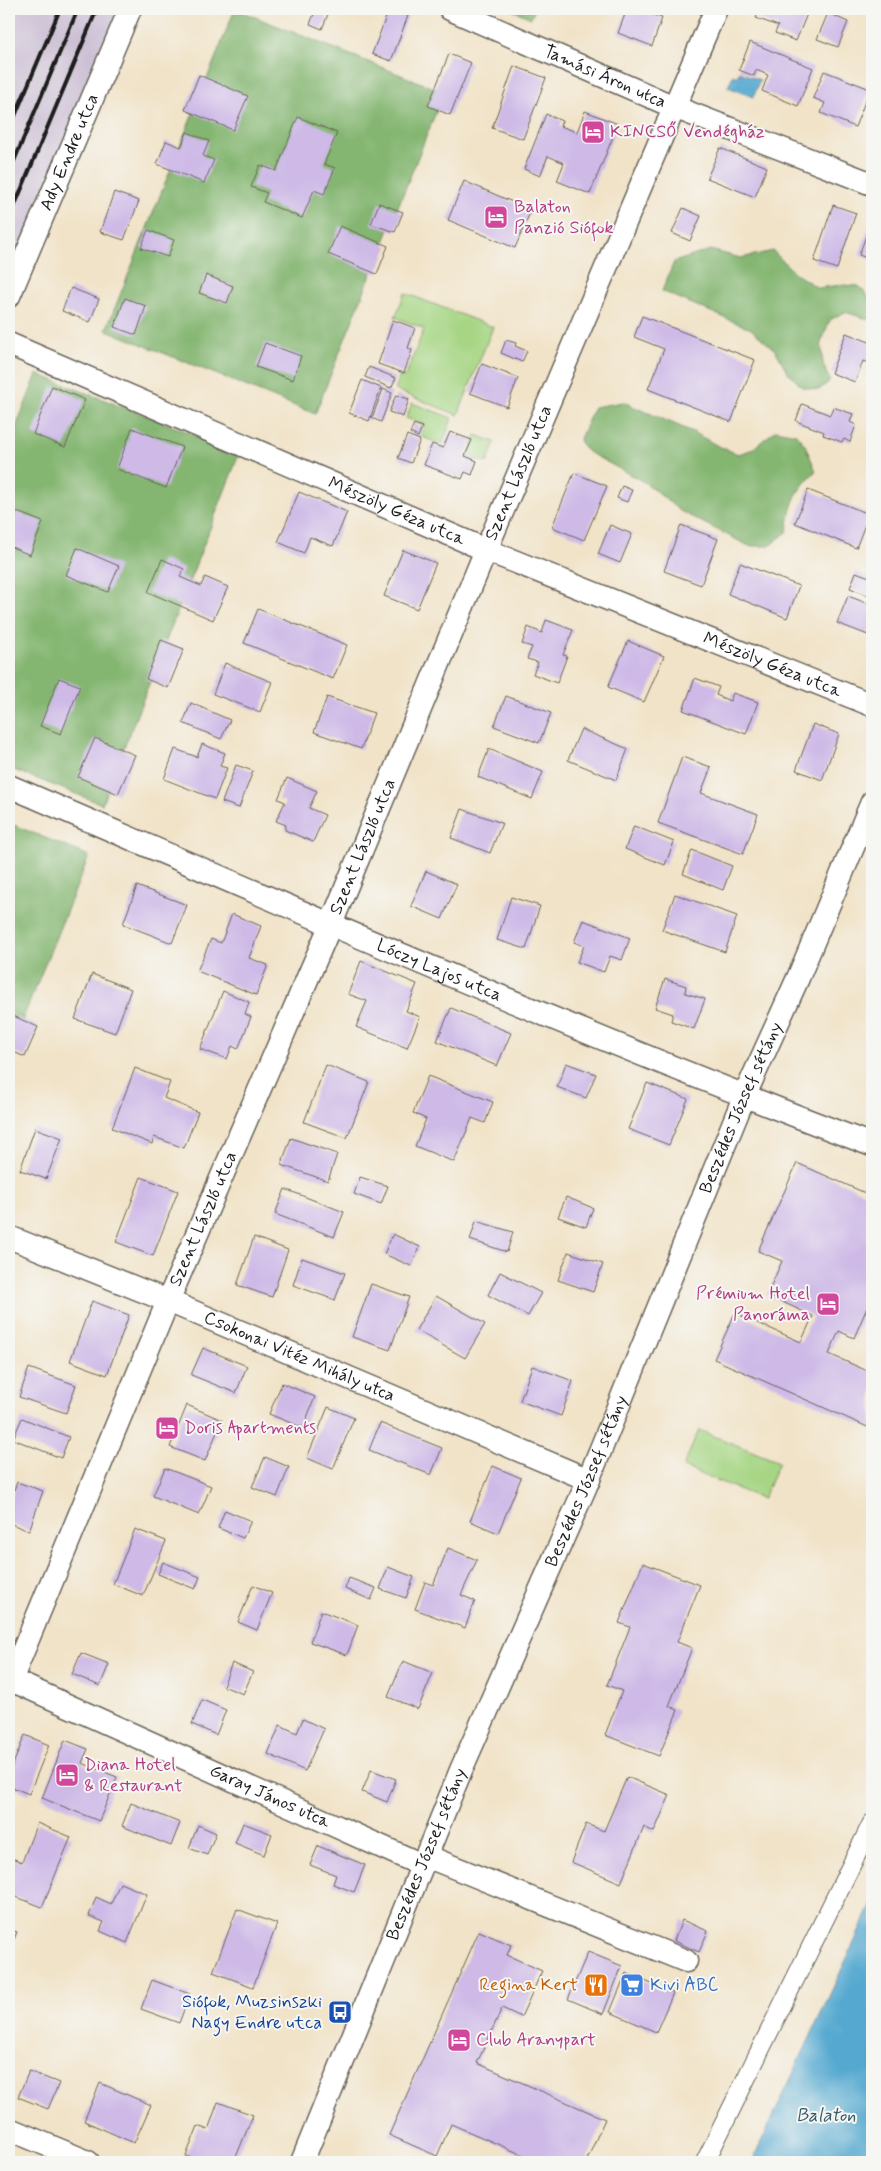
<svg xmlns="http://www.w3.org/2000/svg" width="881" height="2171" font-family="Mynerve,sans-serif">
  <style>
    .industrial { fill: #ccbfd4 }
    .green { fill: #a6d583; stroke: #617850 }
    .forest { fill: #84b671; stroke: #506946 }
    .water { fill: #54a9d0; stroke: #386276 }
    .building { fill: #ceb9e7 }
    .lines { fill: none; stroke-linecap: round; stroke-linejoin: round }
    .pedestrian-casing { stroke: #676258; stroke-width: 20 }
    .minor-casing { stroke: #676258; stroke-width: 25 }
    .pedestrian { stroke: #fff; stroke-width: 18 }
    .minor { stroke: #fff; stroke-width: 22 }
    .rail { stroke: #1c1c1c; stroke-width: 4 }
    .labels { text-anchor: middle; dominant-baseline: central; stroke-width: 4; stroke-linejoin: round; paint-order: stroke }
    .street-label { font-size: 18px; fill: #1c1c1c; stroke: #f6f6f2 }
    .hotel-label { font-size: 18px; fill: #b23c85; stroke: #f6f6f2; text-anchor: start }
    .food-label { font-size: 18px; fill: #c56008; stroke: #f6f6f2; text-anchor: end }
    .shop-label { font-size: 18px; fill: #366cbe; stroke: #f6f6f2; text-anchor: start }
    .transit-label { font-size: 18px; fill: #164399; stroke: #f6f6f2; text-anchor: end }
    .water-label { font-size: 19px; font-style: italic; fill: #355b6d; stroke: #f6f6f2 }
  </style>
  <rect width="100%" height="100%" fill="#f6f6f2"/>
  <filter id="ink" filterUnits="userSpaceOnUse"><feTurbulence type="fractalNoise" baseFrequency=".02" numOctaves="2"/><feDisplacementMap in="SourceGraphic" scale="10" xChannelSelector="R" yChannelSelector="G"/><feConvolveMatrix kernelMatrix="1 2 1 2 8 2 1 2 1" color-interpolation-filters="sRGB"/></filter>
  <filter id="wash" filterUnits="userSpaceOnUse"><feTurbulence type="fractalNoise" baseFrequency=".0096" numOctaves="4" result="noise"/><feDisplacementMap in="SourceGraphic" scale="20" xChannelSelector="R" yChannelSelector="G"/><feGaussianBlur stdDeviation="1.12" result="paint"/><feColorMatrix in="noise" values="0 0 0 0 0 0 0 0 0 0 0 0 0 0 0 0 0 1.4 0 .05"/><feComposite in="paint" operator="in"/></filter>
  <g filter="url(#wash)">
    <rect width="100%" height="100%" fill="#f1e3c8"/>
    <!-- industrial -->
    <path class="industrial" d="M9,9H141L9,326Z"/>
    <!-- green -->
    <g class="green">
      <path d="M405,293L493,327L458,415L395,390L400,375L405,377L424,329L395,317Z"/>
      <path d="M412,403L452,418L442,445L420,436L424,425L406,418Z"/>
      <path d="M476,435L495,442L487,463L468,456Z"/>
      <path d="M699,1430L779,1462L763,1499L683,1467Z"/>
    </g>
    <!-- forest -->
    <g class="forest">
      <path d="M235,9L444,92L315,414L106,330Z"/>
      <path d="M510,9H535L531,18Z"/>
      <path d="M710,250L741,258L773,251L796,274L818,288L841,285L859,286C868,296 877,306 870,320L845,312L830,320L821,342L823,364L830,381L819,390L802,387L788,373L776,351L751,329L662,291L674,262Z"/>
      <path d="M37,374L240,452L102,804L9,768V445Z"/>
      <path d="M623,402L693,432L718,446L738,454L751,450L776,430L796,434L805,445L816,471C795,491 791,502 787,532L769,546H749L680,511L646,483L588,452L579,441L594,407Z"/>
      <path d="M9,823L89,856L9,1053Z"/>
    </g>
    <!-- water -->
    <g class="water">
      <path d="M739,72L760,80L753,97L728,87L733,75L737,77Z"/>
      <path d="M872,1904V2162H752Z"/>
    </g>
    <g id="blocks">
      <!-- building -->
      <g class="building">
        <path d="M316,9H330L322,29L310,24Z"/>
        <path d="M389,9L408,16L391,61L372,54Z"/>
        <path d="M627,9H636L662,18L652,46L618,33Z"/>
        <path d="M760,9H809L796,41L775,33L778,26L756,18Z"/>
        <path d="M828,13L848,22L838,47L817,39Z"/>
        <path d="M750,42L813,68L798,106L762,91L768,75L756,70L754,76L739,70Z"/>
        <path d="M449,54L471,63L450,115L428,106Z"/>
        <path d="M514,66L546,78L523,139L492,128Z"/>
        <path d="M824,71L870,89L855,127L821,113L825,103L813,98Z"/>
        <path d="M199,75L248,96L233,130L185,110Z"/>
        <path d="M585,111L618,124L590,194L557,181L564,163L548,156L540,176L524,169L546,114L562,121L560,126L577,132Z"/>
        <path d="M298,117L337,133L324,164L335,168L324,194L314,190L302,218L263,202L267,193L251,187L260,165L276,171Z"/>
        <path d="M187,132L209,141L203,156L214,160L204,183L157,164L166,141L181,147Z"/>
        <path d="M720,148L767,167L755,197L707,178Z"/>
        <path d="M464,181L531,210L515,248L448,220Z"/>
        <path d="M114,192L139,201L124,240L100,232Z"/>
        <path d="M379,203L403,212L395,232L371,224Z"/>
        <path d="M833,205L856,213L837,269L814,261Z"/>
        <path d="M683,208L701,216L690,241L672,233Z"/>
        <path d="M872,219V260L859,255Z"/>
        <path d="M340,226L388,246L377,274L328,254Z"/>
        <path d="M148,230L174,240L168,257L141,248Z"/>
        <path d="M206,275L233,286L227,303L199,293Z"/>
        <path d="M71,288L99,299L90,322L62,311Z"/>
        <path d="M125,298L146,306L136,335L114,327Z"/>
        <path d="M642,316L755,360L731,422L648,389L664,349L634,337Z"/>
        <path d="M393,320L415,328L408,348L412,350L404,373L378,364Z"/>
        <path d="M846,333L872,343V364L863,361L855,382L831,373Z"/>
        <path d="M506,340L516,343L515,346L527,351L522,362L501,353Z"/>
        <path d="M265,343L301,356L293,380L256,367Z"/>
        <path d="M482,364L518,378L507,407L470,393Z"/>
        <path d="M369,367L396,378L391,388L365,377Z"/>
        <path d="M362,380L381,388L369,421L349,413Z"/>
        <path d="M52,386L85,400L65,447L33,434Z"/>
        <path d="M383,389L392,393L381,422L372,418Z"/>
        <path d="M396,395L409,399L403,417L389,412Z"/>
        <path d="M802,404L830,415L833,407L853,414L850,422L856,425L850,442L844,439L842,442L823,435L824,432L796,421Z"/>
        <path d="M414,424L422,427L418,437L410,433Z"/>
        <path d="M132,428L182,447L166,488L117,469Z"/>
        <path d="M450,432L472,440L465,456L477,461L472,475L465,472L462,479L424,465L432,444L443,448Z"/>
        <path d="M407,435L420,440L411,463L398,458Z"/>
        <path d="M574,473L607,486L584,540L552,527Z"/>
        <path d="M622,486L632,490L627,502L617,498Z"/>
        <path d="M808,490L869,514L856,548L795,523Z"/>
        <path d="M299,492L347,512L333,546L310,537L304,553L278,542Z"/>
        <path d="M17,512L43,522L30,555L9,546V532Z"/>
        <path d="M610,525L632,534L620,563L598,554Z"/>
        <path d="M681,525L718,539L701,585L664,571Z"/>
        <path d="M77,548L119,566L108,592L66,575Z"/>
        <path d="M403,550L436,563L417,609L384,596Z"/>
        <path d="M162,559L184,569L180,577L201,586L205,577L228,587L213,620L148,592Z"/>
        <path d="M740,563L799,586L787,618L728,594Z"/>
        <path d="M856,572L872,578V597L850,588Z"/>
        <path d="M848,596L872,605V629L870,628L868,635L837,623Z"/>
        <path d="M258,609L347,645L333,679L244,643Z"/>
        <path d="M546,620L573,630L563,655L567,656L557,683L533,674L538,662L527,659L532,647L522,644L528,627L542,633Z"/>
        <path d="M161,640L184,649L168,688L146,679Z"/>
        <path d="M628,641L664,656L644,702L608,687Z"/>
        <path d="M225,663L272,682L260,712L213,694Z"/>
        <path d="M59,678L80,686L61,734L40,726Z"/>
        <path d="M695,678L719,687L716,695L730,701L733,693L758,702L746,734L683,710Z"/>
        <path d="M506,696L551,713L539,743L494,726Z"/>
        <path d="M327,697L374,713L361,749L314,732Z"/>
        <path d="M191,703L230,720L221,739L183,723Z"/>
        <path d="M813,724L839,734L822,780L796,770Z"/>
        <path d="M581,729L628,749L616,780L568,760Z"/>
        <path d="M95,738L135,755L118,794L78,777Z"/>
        <path d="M202,744L225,753L220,766L227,768L215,799L164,779L175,749L197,757Z"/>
        <path d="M489,749L543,772L532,799L478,777Z"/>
        <path d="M682,757L711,767L701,793L758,814L743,854L658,823Z"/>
        <path d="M236,765L253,771L239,808L222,802Z"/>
        <path d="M287,778L317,791L309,808L325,815L313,842L285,830L286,825L276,821L285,802L278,799Z"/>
        <path d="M462,809L502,823L490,853L451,838Z"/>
        <path d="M634,826L674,842L665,865L625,849Z"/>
        <path d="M692,850L732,866L723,890L683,874Z"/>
        <path d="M426,871L457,884L442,919L411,906Z"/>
        <path d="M137,886L187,905L172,943L123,924Z"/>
        <path d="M675,894L737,916L725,952L662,930Z"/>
        <path d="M511,897L540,906L526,949L497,940Z"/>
        <path d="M232,914L261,926L249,958L268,965L256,995L197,971L211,939L221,943Z"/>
        <path d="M583,920L630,938L622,960L610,956L604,972L577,962L584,946L574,942Z"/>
        <path d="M361,961L417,984L406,1011L420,1017L407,1048L356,1027L367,1001L348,994Z"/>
        <path d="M92,974L131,989L115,1033L75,1019Z"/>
        <path d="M665,979L686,986L685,993L705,999L694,1029L671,1021L673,1014L655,1008Z"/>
        <path d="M223,991L249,1002L245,1014L251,1017L238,1049L232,1046L227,1059L200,1049Z"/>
        <path d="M451,1008L511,1033L497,1066L437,1041Z"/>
        <path d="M9,1014L38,1027L25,1057L9,1050Z"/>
        <path d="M566,1063L596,1074L586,1098L557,1087Z"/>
        <path d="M326,1065L369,1082L347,1138L304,1122Z"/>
        <path d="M135,1068L170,1082L164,1098L198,1112L184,1148L154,1137L152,1144L112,1128Z"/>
        <path d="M428,1076L493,1102L485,1123L472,1118L454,1162L415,1146L426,1119L413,1113Z"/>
        <path d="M647,1083L688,1099L669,1145L628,1129Z"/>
        <path d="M35,1128L62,1138L46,1179L20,1170Z"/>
        <path d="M291,1138L337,1154L328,1181L281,1165Z"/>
        <path d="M797,1163L872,1196V1296L854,1338L839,1331L829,1354L872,1373V1429L714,1359L735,1313L801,1342L813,1316L767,1295L782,1261L758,1251Z"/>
        <path d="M141,1177L178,1191L153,1256L116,1242Z"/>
        <path d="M360,1177L388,1186L381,1204L354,1194Z"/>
        <path d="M285,1189L344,1212L334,1237L275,1214Z"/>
        <path d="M566,1197L593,1208L586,1227L558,1217Z"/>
        <path d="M476,1221L513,1232L507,1252L470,1240Z"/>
        <path d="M393,1234L420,1247L411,1266L384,1254Z"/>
        <path d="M254,1237L288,1250L272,1297L237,1285Z"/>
        <path d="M568,1252L603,1264L593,1292L558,1280Z"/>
        <path d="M302,1258L345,1273L335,1300L293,1285Z"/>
        <path d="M500,1272L541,1293L528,1316L488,1295Z"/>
        <path d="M371,1284L409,1297L390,1350L352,1337Z"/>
        <path d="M436,1296L485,1324L465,1358L416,1330Z"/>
        <path d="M92,1301L129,1315L107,1375L70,1361Z"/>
        <path d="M872,1333V1353L871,1354L869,1341Z"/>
        <path d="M203,1348L247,1366L236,1393L191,1375Z"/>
        <path d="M532,1366L573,1381L561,1416L520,1401Z"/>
        <path d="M29,1368L76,1385L66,1413L19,1397Z"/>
        <path d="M282,1383L315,1397L303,1428L269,1414Z"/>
        <path d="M187,1405L222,1420L205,1461L170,1447Z"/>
        <path d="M328,1407L354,1418L333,1469L307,1458Z"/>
        <path d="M22,1418L69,1437L61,1458L13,1439Z"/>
        <path d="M380,1423L442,1448L431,1475L369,1450Z"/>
        <path d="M265,1457L289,1467L277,1497L252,1487Z"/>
        <path d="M493,1466L521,1478L498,1533L470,1521Z"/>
        <path d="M165,1468L211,1486L199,1515L153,1496Z"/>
        <path d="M17,1482L43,1491L29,1531L9,1523V1504Z"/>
        <path d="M225,1510L251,1521L243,1538L218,1528Z"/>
        <path d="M135,1529L166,1541L143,1596L113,1584Z"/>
        <path d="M448,1548L477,1560L461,1595L475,1601L465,1628L415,1609L425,1582L433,1585Z"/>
        <path d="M163,1562L200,1577L195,1589L158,1574Z"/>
        <path d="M643,1563L700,1585L677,1642L692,1648L669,1706L678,1710L659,1756L605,1735L622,1691L607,1685L630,1627L619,1623Z"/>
        <path d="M388,1567L414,1577L406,1598L380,1589Z"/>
        <path d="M349,1578L376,1588L371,1600L345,1589Z"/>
        <path d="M253,1585L272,1593L257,1630L238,1622Z"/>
        <path d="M321,1611L358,1625L347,1655L310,1642Z"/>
        <path d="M81,1653L109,1664L100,1686L72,1674Z"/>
        <path d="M403,1661L433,1673L418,1709L388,1697Z"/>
        <path d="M232,1663L253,1672L243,1694L223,1686Z"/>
        <path d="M202,1700L226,1710L216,1735L192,1724Z"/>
        <path d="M303,1719L324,1729L305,1771L268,1754L280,1725L297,1733Z"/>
        <path d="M25,1735L49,1745L29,1794L9,1786V1774Z"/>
        <path d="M65,1740L88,1749L82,1763L117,1777L99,1821L42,1798Z"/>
        <path d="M371,1770L396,1779L387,1802L362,1792Z"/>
        <path d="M627,1777L670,1795L654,1832L644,1827L621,1883L571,1862L586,1824L604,1831Z"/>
        <path d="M131,1803L180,1823L171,1846L122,1826Z"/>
        <path d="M37,1823L71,1837L42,1907L9,1894V1857L22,1862Z"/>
        <path d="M243,1823L272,1834L264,1855L235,1843Z"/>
        <path d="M198,1825L216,1833L207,1855L189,1848Z"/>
        <path d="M318,1846L365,1865L354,1892L333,1884L336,1875L310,1865Z"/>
        <path d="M120,1883L147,1894L127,1943L100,1931L104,1922L89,1916L96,1897L111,1904Z"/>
        <path d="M237,1909L277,1924L253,1987L213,1972Z"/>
        <path d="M682,1920L708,1931L699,1952L674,1941Z"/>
        <path d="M9,1929L17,1932L9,1951Z"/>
        <path d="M479,1931L511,1945L507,1955L542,1971L521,2017L502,2008L477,2063L605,2119L586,2162H539L451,2124L437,2156L389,2135Z"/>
        <path d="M588,1952L622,1966L603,2014L568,1999Z"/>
        <path d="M626,1973L673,1993L656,2032L610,2012Z"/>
        <path d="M152,1980L190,1994L179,2023L141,2009Z"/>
        <path d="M29,2071L59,2083L48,2109L18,2097Z"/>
        <path d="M100,2083L151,2105L134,2143L84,2121Z"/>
        <path d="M218,2102L253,2115L234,2162H202L186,2156L198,2126L208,2130Z"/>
      </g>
    </g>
  </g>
  <g filter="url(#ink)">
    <use href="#blocks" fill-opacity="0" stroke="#676258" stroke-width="1"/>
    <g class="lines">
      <!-- pedestrian casing -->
      <g class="pedestrian-casing">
        <path id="pedestrian" d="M705,2162L872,1823"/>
      </g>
      <!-- minor casing -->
      <g class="minor-casing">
        <g id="minor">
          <path id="s1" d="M450,9L674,107L872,184"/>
          <path id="s2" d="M9,296L130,9"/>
          <path id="s3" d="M9,344L486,550L872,705"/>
          <path id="s4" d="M9,786C295,909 581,1035 872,1145"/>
          <path id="s5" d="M9,1237L168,1301L589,1480"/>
          <path id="s6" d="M9,1679L422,1865"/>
          <path id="s7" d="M9,1685L168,1301L331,924L486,550L716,9"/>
          <path d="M426,1856L686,1961"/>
          <path d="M9,2129L88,2162"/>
          <path id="s8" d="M302,2162L461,1770L585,1488L744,1097L798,978L872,802"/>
        </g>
      </g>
      <!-- pedestrian -->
      <use href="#pedestrian" class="pedestrian"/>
      <!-- minor -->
      <use href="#minor" class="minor"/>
      <!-- rail -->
      <g class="rail">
        <path d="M9,130L60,9"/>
        <path d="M9,173L78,9"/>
        <path d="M9,219L97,9"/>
      </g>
    </g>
  </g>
  <!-- icons -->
  <defs>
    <g id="hotel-square" transform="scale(1.25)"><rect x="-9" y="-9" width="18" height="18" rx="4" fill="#d1479c" stroke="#f6f6f2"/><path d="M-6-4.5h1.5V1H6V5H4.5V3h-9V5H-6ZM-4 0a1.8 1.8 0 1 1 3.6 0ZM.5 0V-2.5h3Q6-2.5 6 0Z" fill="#fff"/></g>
    <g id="restaurant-square" transform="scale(1.25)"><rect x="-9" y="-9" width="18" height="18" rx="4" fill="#e8710a" stroke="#f6f6f2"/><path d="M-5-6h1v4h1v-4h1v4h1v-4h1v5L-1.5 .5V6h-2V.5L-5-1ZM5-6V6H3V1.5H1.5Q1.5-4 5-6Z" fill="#fff"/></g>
    <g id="supermarket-square" transform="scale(1.25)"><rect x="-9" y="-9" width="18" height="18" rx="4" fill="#3f7fe0" stroke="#f6f6f2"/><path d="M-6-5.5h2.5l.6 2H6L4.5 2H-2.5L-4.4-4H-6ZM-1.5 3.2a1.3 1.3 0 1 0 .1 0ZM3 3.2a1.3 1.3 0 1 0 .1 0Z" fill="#fff"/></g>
    <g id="bus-square" transform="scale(1.25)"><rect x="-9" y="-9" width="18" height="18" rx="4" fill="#1a4fb4" stroke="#f6f6f2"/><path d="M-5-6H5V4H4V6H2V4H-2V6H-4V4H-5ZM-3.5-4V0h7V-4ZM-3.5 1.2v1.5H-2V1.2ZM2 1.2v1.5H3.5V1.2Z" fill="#fff"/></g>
  </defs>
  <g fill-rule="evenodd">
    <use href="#hotel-square" x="593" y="132"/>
    <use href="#hotel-square" x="496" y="217"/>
    <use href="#hotel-square" x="828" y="1304"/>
    <use href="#hotel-square" x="167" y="1428"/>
    <use href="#hotel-square" x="67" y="1775"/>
    <use href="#restaurant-square" x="596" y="1985"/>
    <use href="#supermarket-square" x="632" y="1985"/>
    <use href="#bus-square" x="340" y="2012"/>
    <use href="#hotel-square" x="459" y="2040"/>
  </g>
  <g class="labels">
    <!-- street labels -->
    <g class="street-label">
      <text stroke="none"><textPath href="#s1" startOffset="169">Tamási Áron utca</textPath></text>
      <text stroke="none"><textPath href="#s2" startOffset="156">Ady Endre utca</textPath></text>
      <text stroke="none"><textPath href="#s7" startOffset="1315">Szent László utca</textPath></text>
      <text stroke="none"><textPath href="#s3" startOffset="422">Mészöly Géza utca</textPath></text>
      <text stroke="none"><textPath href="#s3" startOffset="828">Mészöly Géza utca</textPath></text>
      <text stroke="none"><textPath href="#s7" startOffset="910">Szent László utca</textPath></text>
      <text stroke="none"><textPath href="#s4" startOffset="468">Lóczy Lajos utca</textPath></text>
      <text stroke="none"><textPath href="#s8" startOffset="1142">Beszédes József sétány</textPath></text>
      <text stroke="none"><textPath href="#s7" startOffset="505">Szent László utca</textPath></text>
      <text stroke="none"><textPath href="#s5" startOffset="314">Csokonai Vitéz Mihály utca</textPath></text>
      <text stroke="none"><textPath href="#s8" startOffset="738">Beszédes József sétány</textPath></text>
      <text stroke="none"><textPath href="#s6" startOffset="286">Garay János utca</textPath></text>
      <text stroke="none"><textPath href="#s8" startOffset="332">Beszédes József sétány</textPath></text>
    </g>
    <!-- hotel labels -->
    <g class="hotel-label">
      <text x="610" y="132">KINCSŐ Vendégház</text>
      <text x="514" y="207">Balaton<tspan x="514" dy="21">Panzió Siófok</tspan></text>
      <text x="810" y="1294" text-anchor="end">Prémium Hotel<tspan x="810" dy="21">Panoráma</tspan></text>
      <text x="184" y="1428">Doris Apartments</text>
      <text x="84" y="1765">Diana Hotel<tspan x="84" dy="21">&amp; Restaurant</tspan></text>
      <text x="476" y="2040">Club Aranypart</text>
    </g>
    <!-- food labels -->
    <g class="food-label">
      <text x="578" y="1985">Regina Kert</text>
    </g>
    <!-- shop labels -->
    <g class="shop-label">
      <text x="650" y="1985">Kivi ABC</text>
    </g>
    <!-- transit labels -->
    <g class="transit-label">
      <text x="322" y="2002">Siófok, Muzsinszki<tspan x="322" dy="21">Nagy Endre utca</tspan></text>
    </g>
    <!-- water labels -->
    <g class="water-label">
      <text x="826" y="2115">Balaton</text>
    </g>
  </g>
  <!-- margin -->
  <rect width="881" height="2171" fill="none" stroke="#f6f6f2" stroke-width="30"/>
</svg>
